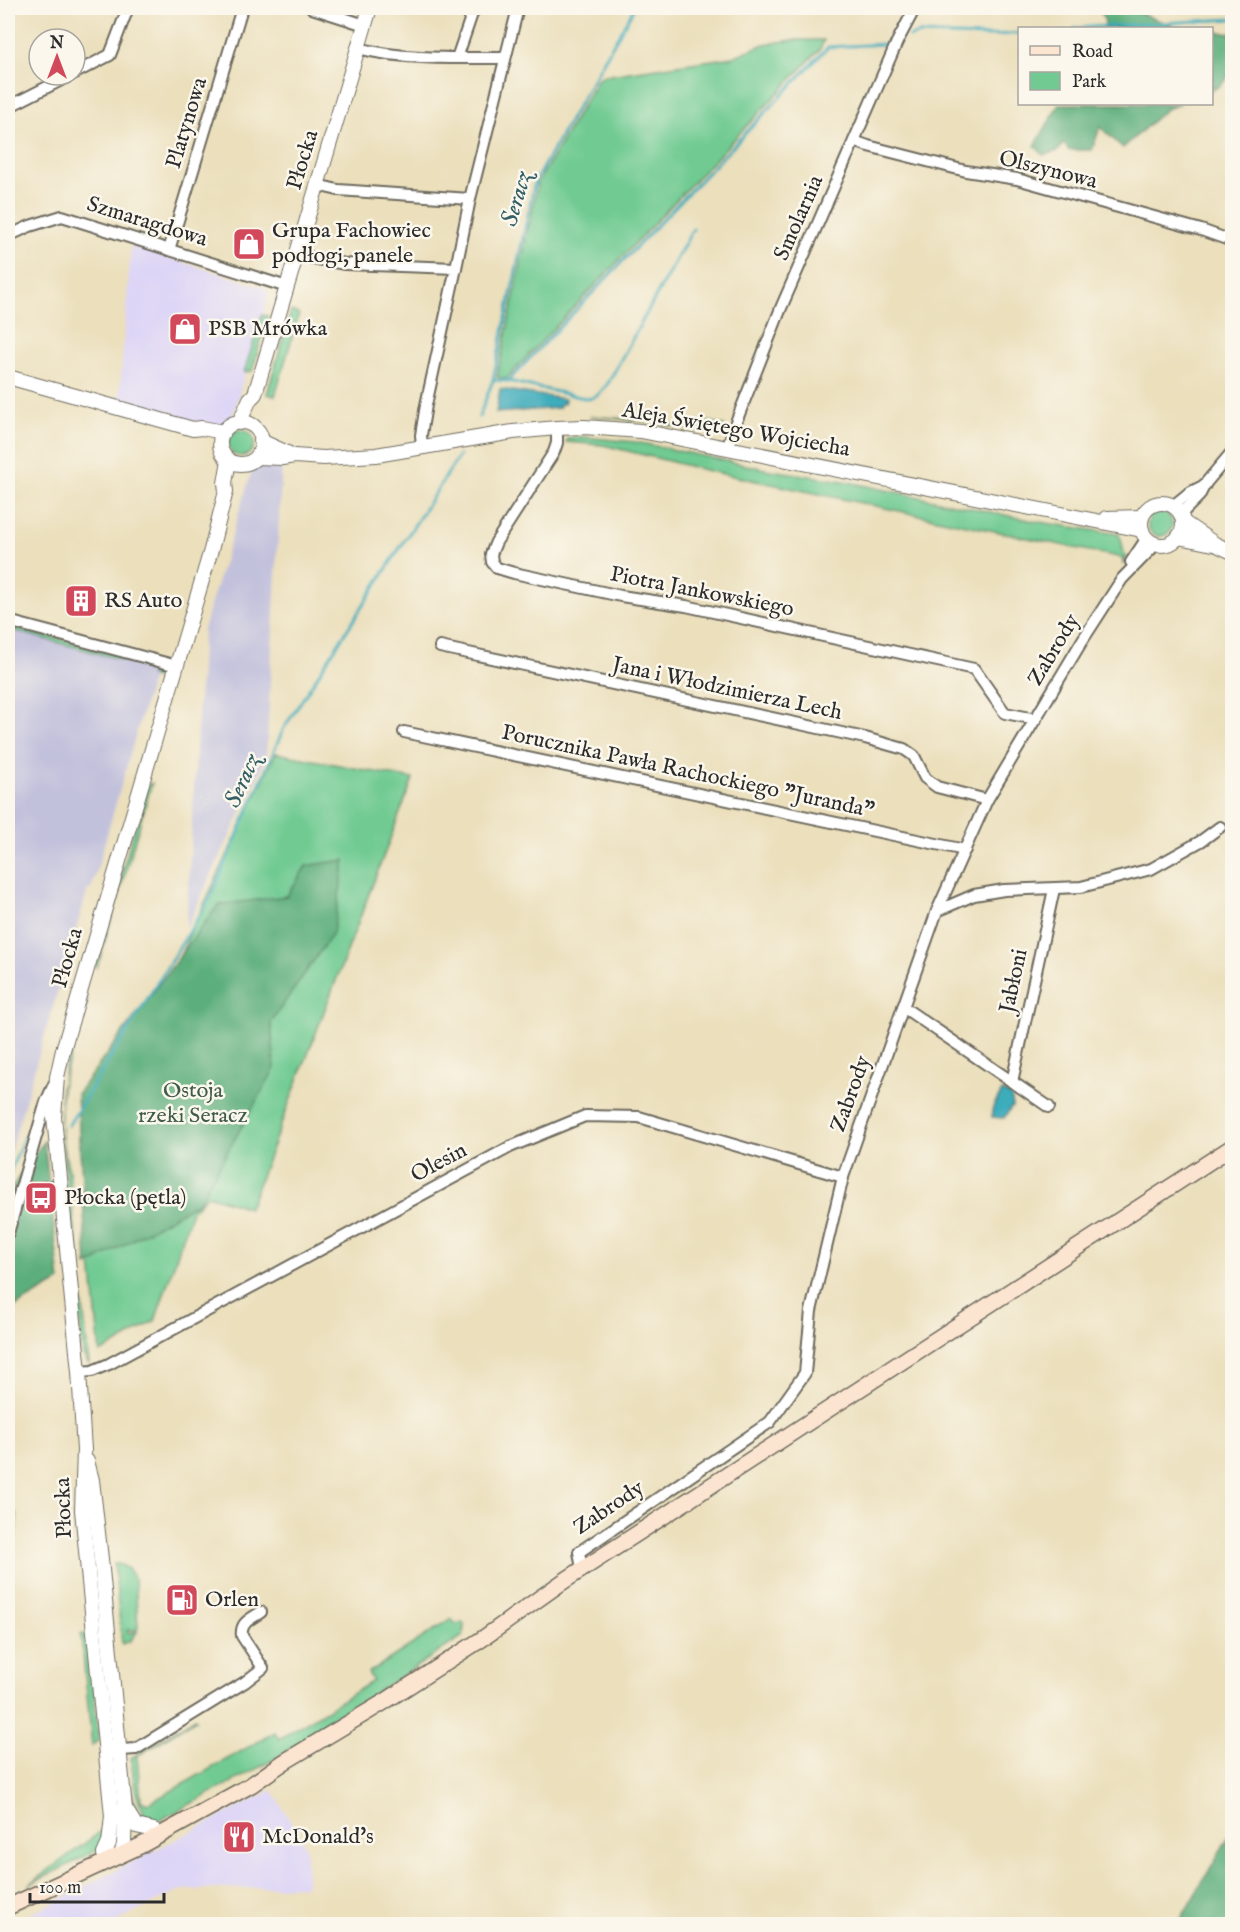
<svg xmlns="http://www.w3.org/2000/svg" width="1240" height="1932" font-family="'IM FELL English',serif">
  <style>
    .built { fill: #ddd5f6 }
    .industrial { fill: #c2c1dc }
    .green { fill: #70ca92; stroke: #4e7a5e; stroke-width: 1.5 }
    .forest { fill: #5cae7c; stroke: #446c54; stroke-width: 1.5 }
    .water { fill: #3dacbb; stroke: #346c73; stroke-width: 1.5 }
    .lines { fill: none; stroke-linecap: round; stroke-linejoin: round }
    .stream { stroke: #3dacbb; stroke-width: 3 }
    .minor-casing { stroke: #6e6a5e; stroke-width: 14 }
    .tertiary-casing { stroke: #6e6a5e; stroke-width: 16 }
    .secondary-casing { stroke: #6e6a5e; stroke-width: 18 }
    .minor { stroke: #fff; stroke-width: 10 }
    .tertiary { stroke: #fff; stroke-width: 14 }
    .secondary { stroke: #fce5d0; stroke-width: 15 }
    .labels { text-anchor: middle; dominant-baseline: central; stroke-width: 5; stroke-linejoin: round; paint-order: stroke }
    .street-label { font-size: 22px; fill: #2b2b2b; stroke: #fbf7ec }
    .poi-label { font-size: 22px; fill: #2b2b2b; stroke: #fbf7ec; text-anchor: start }
    .park-label { font-size: 22px; fill: #405b4a; stroke: #fbf7ec }
    .water-label { font-size: 24px; font-style: italic; fill: #325f65; stroke: #fbf7ec }
  </style>
  <rect width="100%" height="100%" fill="#fbf7ec"/>
  <filter id="ink" filterUnits="userSpaceOnUse"><feTurbulence type="fractalNoise" baseFrequency=".0167" numOctaves="2"/><feDisplacementMap in="SourceGraphic" scale="12" xChannelSelector="R" yChannelSelector="G"/><feConvolveMatrix kernelMatrix="1 2 1 2 8 2 1 2 1" color-interpolation-filters="sRGB"/></filter>
  <filter id="wash" filterUnits="userSpaceOnUse"><feTurbulence type="fractalNoise" baseFrequency=".008" numOctaves="4" result="noise"/><feDisplacementMap in="SourceGraphic" scale="24" xChannelSelector="R" yChannelSelector="G"/><feGaussianBlur stdDeviation="1.35" result="paint"/><feColorMatrix in="noise" values="0 0 0 0 0 0 0 0 0 0 0 0 0 0 0 0 0 1.4 0 .05"/><feComposite in="paint" operator="in"/></filter>
  <g filter="url(#wash)">
    <rect width="100%" height="100%" fill="#ebdfbc"/>
    <!-- built -->
    <g class="built">
      <path d="M131,246L265,288L269,296L227,433L119,402Z"/>
      <path d="M272,1790L306,1848V1886L180,1890L111,1924H12Z"/>
    </g>
    <!-- industrial -->
    <g class="industrial">
      <path d="M255,461L282,462L266,759L186,929L203,629Z"/>
      <path d="M8,629L155,668L91,890L88,889L8,1159Z"/>
    </g>
    <!-- green -->
    <g class="green">
      <path d="M794,40H824L820,49L506,379L497,377L538,182L598,79L603,76L733,57L764,44Z"/>
      <path d="M291,311L299,314L275,396L267,394Z"/>
      <path d="M262,315L268,316L252,371L244,372Z"/>
      <path d="M590,416L639,420L684,427L711,422L724,426L722,430L705,432L649,422Z"/>
      <circle cx="241" cy="443" r="13"/>
      <path d="M582,437L636,442L770,470L843,481L1039,522L1118,534C1124,539 1121,551 1126,558L1123,564V558L709,471L603,445L566,442L568,438Z"/>
      <circle cx="1160" cy="524" r="12"/>
      <path d="M8,625L161,665L158,679L150,676L152,668L8,629Z"/>
      <path d="M276,753L413,779L249,1208L207,1195L192,1211L155,1321L100,1353L79,1143V1112L168,983L192,929Z"/>
      <path d="M152,783L97,968L95,964L147,785Z"/>
      <path d="M83,998L88,1000L61,1087V1123L63,1146L69,1171L89,1364L83,1355L62,1141C57,1084 68,1052 83,998Z"/>
      <path d="M114,1564C124,1563 132,1571 135,1580L138,1627L137,1630H127L128,1633L137,1632L130,1641L122,1644Z"/>
      <path d="M451,1619L456,1624L462,1622L464,1625L463,1636L275,1759L153,1824L141,1822L131,1809L128,1785L140,1815L144,1813L135,1790L131,1758L195,1718L196,1719L137,1756L141,1801L148,1804L275,1732L279,1739L373,1681L368,1673Z"/>
      <path d="M81,1634L88,1635L99,1741L92,1746Z"/>
      <path d="M107,1825C108,1832 103,1845 98,1850L28,1885L96,1835Z"/>
    </g>
    <!-- forest -->
    <g class="forest">
      <path d="M1099,8H1127L1178,28H1104L1105,22Z"/>
      <path d="M1212,32L1232,33C1233,57 1238,78 1212,90Z"/>
      <path d="M1059,104H1180L1166,109L1123,148L1100,127L1092,150H1068L1064,143L1058,151L1043,155L1035,146Z"/>
      <path d="M345,860L333,933L271,1022L275,1068L199,1202L87,1266L77,1094L218,905L287,896L306,866Z"/>
      <path d="M44,1141L60,1281L8,1311V1193Z"/>
      <path d="M8,1510L17,1513L8,1626Z"/>
      <path d="M1229,1836L1232,1838V1924H1178Z"/>
    </g>
    <!-- water -->
    <g class="water">
      <path d="M500,389L565,399L564,404L561,403L559,408L496,413Z"/>
      <path d="M1002,1091L1011,1096L1013,1105L1004,1118L992,1117C990,1106 999,1099 1002,1091Z"/>
    </g>
    <g class="lines">
      <!-- stream -->
      <g class="stream">
        <path d="M1075,28L1232,19"/>
        <path d="M909,37L919,34L987,36L1020,33"/>
        <path d="M493,380L508,381L828,47L886,44"/>
        <path d="M508,381L589,399L598,395L607,385L693,229"/>
        <path d="M479,417L493,380L535,181L634,8"/>
        <path d="M68,1126L209,900L284,728L459,456"/>
        <path d="M8,1177L24,1137L35,1132"/>
      </g>
    </g>
  </g>
  <g filter="url(#ink)">
    <g class="lines">
      <!-- minor casing -->
      <g class="minor-casing">
        <g id="minor">
          <path d="M312,8L365,25"/>
          <path d="M358,48C401,60 459,58 504,58"/>
          <path d="M457,58L474,8"/>
          <path d="M75,73L110,55L128,8"/>
          <path d="M8,107L71,75"/>
          <path d="M854,141L868,146L966,171L1017,179L1201,230L1232,241"/>
          <path d="M317,185L338,190L470,199"/>
          <path d="M8,236L30,226L62,216L287,287"/>
          <path d="M169,250L242,8"/>
          <path d="M296,255L345,264L456,268L426,405L421,435L422,447"/>
          <path d="M456,268L470,199L518,8"/>
          <path d="M557,428V443L554,452L496,542L491,554L492,562L497,568L514,573L621,596L686,606L974,669L1005,713L1036,719"/>
          <path d="M728,447L734,427L781,308L897,42L915,8"/>
          <path d="M1173,506L1189,493L1205,485"/>
          <path d="M1180,515L1199,496L1205,484L1232,452"/>
          <path d="M1131,562L1147,538"/>
          <path d="M8,621L177,666"/>
          <path d="M440,647L865,738L904,749L914,756L925,778L937,787L987,800"/>
          <path d="M404,732L965,850"/>
          <path d="M937,911L974,895L1004,890L1081,887L1151,869L1201,841L1220,827"/>
          <path d="M903,1007L1049,1107"/>
          <path d="M1012,1082L1054,889"/>
          <path d="M20,1191L61,1185"/>
          <path d="M8,1233L46,1102L54,1084"/>
          <path d="M79,1372L92,1371L109,1364L510,1147L585,1116L639,1117L843,1177"/>
          <path d="M582,1569L579,1552L770,1422L805,1373L811,1311L843,1177L937,911L987,800L1082,641L1122,579L1156,544"/>
          <path d="M106,1751L136,1749L245,1682L263,1668L242,1636C240,1622 251,1619 261,1612"/>
        </g>
      </g>
      <!-- tertiary casing -->
      <g class="tertiary-casing">
        <g id="tertiary">
          <path d="M8,377L193,429L202,428L223,432"/>
          <circle cx="241" cy="443" r="21"/>
          <path d="M239,423L250,399L255,394L370,8"/>
          <path d="M261,441L294,456"/>
          <path d="M257,457L282,458L294,456L324,458L376,455L513,432L557,428L584,427L641,431L1142,530"/>
          <circle cx="1162" cy="524" r="21"/>
          <path d="M1107,518L1142,517"/>
          <path d="M1183,522L1215,544L1232,552"/>
          <path d="M1178,537L1213,544"/>
          <path d="M87,1461L92,1480L101,1559L125,1809L124,1844L121,1855"/>
          <path d="M126,1810L136,1826L154,1830"/>
          <path d="M104,1854L109,1843L112,1816L82,1510L84,1450L79,1372L54,1117L57,1077L63,1050L211,550L226,491L225,483L229,460"/>
        </g>
      </g>
      <!-- secondary casing -->
      <g class="secondary-casing">
        <path id="secondary" d="M8,1907L140,1846L251,1785L284,1762L384,1702L482,1639L561,1583L1232,1147"/>
      </g>
      <!-- minor -->
      <use href="#minor" class="minor"/>
      <!-- tertiary -->
      <use href="#tertiary" class="tertiary"/>
      <!-- secondary -->
      <use href="#secondary" class="secondary"/>
    </g>
  </g>
  <!-- icons -->
  <defs>
    <g id="shop-square" transform="scale(1.725)"><rect x="-9" y="-9" width="18" height="18" rx="4" fill="#d1495b" stroke="#fbf7ec"/><path d="M-5-2.5h2.3a2.7 3.5 0 0 1 5.4 0H5L5.5 6h-11ZM-1.5-2.5h3a1.5 2.3 0 0 0-3 0Z" fill="#fff"/></g>
    <g id="building-square" transform="scale(1.725)"><rect x="-9" y="-9" width="18" height="18" rx="4" fill="#d1495b" stroke="#fbf7ec"/><path d="M-4-6H4V6H1V3H-1V6H-4ZM-2.5-4.3h1.7v1.8h-1.7ZM.8-4.3h1.7v1.8H.8ZM-2.5-1h1.7V.8h-1.7ZM.8-1h1.7V.8H.8Z" fill="#fff"/></g>
    <g id="bus-square" transform="scale(1.725)"><rect x="-9" y="-9" width="18" height="18" rx="4" fill="#d1495b" stroke="#fbf7ec"/><path d="M-5-6H5V4H4V6H2V4H-2V6H-4V4H-5ZM-3.5-4V0h7V-4ZM-3.5 1.2v1.5H-2V1.2ZM2 1.2v1.5H3.5V1.2Z" fill="#fff"/></g>
    <g id="fuel-square" transform="scale(1.725)"><rect x="-9" y="-9" width="18" height="18" rx="4" fill="#d1495b" stroke="#fbf7ec"/><path d="M-5.5-6h7V0h2V4h1.3V-2.5L3-4.5l.8-.8L6-3V5H2.5V1h-1V6h-7ZM-4.2-4.7v3.2H.2V-4.7Z" fill="#fff"/></g>
    <g id="restaurant-square" transform="scale(1.725)"><rect x="-9" y="-9" width="18" height="18" rx="4" fill="#d1495b" stroke="#fbf7ec"/><path d="M-5-6h1v4h1v-4h1v4h1v-4h1v5L-1.5 .5V6h-2V.5L-5-1ZM5-6V6H3V1.5H1.5Q1.5-4 5-6Z" fill="#fff"/></g>
  </defs>
  <g fill-rule="evenodd">
    <use href="#shop-square" x="249" y="244"/>
    <use href="#shop-square" x="185" y="329"/>
    <use href="#building-square" x="81" y="601"/>
    <use href="#bus-square" x="41" y="1198"/>
    <use href="#fuel-square" x="182" y="1600"/>
    <use href="#restaurant-square" x="239" y="1837"/>
  </g>
  <g class="labels">
    <!-- street labels -->
    <g class="street-label">
      <text transform="translate(187 123) rotate(-73)">Platynowa</text>
      <text transform="translate(303 160) rotate(-73)">Płocka</text>
      <text transform="translate(1048 170) rotate(14)">Olszynowa</text>
      <text transform="translate(799 218) rotate(-66)">Smolarnia</text>
      <text transform="translate(147 222) rotate(17)">Szmaragdowa</text>
      <text transform="translate(736 430) rotate(10)">Aleja Świętego Wojciecha</text>
      <text transform="translate(702 592) rotate(11)">Piotra Jankowskiego</text>
      <text transform="translate(1054 650) rotate(-59)">Zabrody</text>
      <text transform="translate(727 689) rotate(12)">Jana i Włodzimierza Lech</text>
      <text transform="translate(688 772) rotate(12)">Porucznika Pawła Rachockiego "Juranda"</text>
      <text transform="translate(68 958) rotate(-74)">Płocka</text>
      <text transform="translate(1014 981) rotate(-78)">Jabłoni</text>
      <text transform="translate(851 1094) rotate(-70)">Zabrody</text>
      <text transform="translate(439 1163) rotate(-28)">Olesin</text>
      <text transform="translate(64 1508) rotate(-92)">Płocka</text>
      <text transform="translate(609 1508) rotate(-34)">Zabrody</text>
    </g>
    <!-- poi labels -->
    <g class="poi-label">
      <text x="272" y="231">Grupa Fachowiec<tspan x="272" dy="25">podłogi, panele</tspan></text>
      <text x="208" y="329">PSB Mrówka</text>
      <text x="104" y="601">RS Auto</text>
      <text x="64" y="1198">Płocka (pętla)</text>
      <text x="205" y="1600">Orlen</text>
      <text x="262" y="1837">McDonald's</text>
    </g>
    <!-- park labels -->
    <g class="park-label">
      <text x="193" y="1091">Ostoja<tspan x="193" dy="25">rzeki Seracz</tspan></text>
    </g>
    <!-- water labels -->
    <g class="water-label">
      <text transform="translate(517 199) rotate(-74)">Seracz</text>
      <text transform="translate(243 781) rotate(-66)">Seracz</text>
    </g>
  </g>
  <!-- margin -->
  <rect width="1240" height="1932" fill="none" stroke="#fbf7ec" stroke-width="30"/>
  <!-- legend -->
  <rect x="1018" y="27" width="195" height="78" fill="#fbf7ec" stroke="#a8a59f" stroke-width="1.5"/>
  <rect x="1030" y="46" width="30" height="9" fill="#fce5d0" stroke="#a8a59f" stroke-width="1.5"/>
  <text x="1072" y="57" font-size="18" fill="#2b2b2b">Road</text>
  <rect x="1030" y="72" width="30" height="18" fill="#70ca92" stroke="#a8a59f" stroke-width="1.5"/>
  <text x="1072" y="87" font-size="18" fill="#2b2b2b">Park</text>
  <!-- north arrow -->
  <g transform="translate(57 57)"><circle r="28" fill="#fbf7ec" stroke="#a8a59f" stroke-width="1.5"/>
  <path d="M0-4.5L10 22L0 15L-10 22Z" fill="#d1495b"/>
  <text y="-9" font-size="16" font-weight="bold" text-anchor="middle" fill="#2b2b2b">N</text>
  </g>
  <!-- scale -->
  <path d="M30 1893v9h134v-9" fill="none" stroke="#2b2b2b" stroke-width="3"/>
  <text x="39" y="1893" font-size="18" fill="#2b2b2b" stroke="#fbf7ec" stroke-width="4.5" paint-order="stroke">100 m</text>
</svg>
